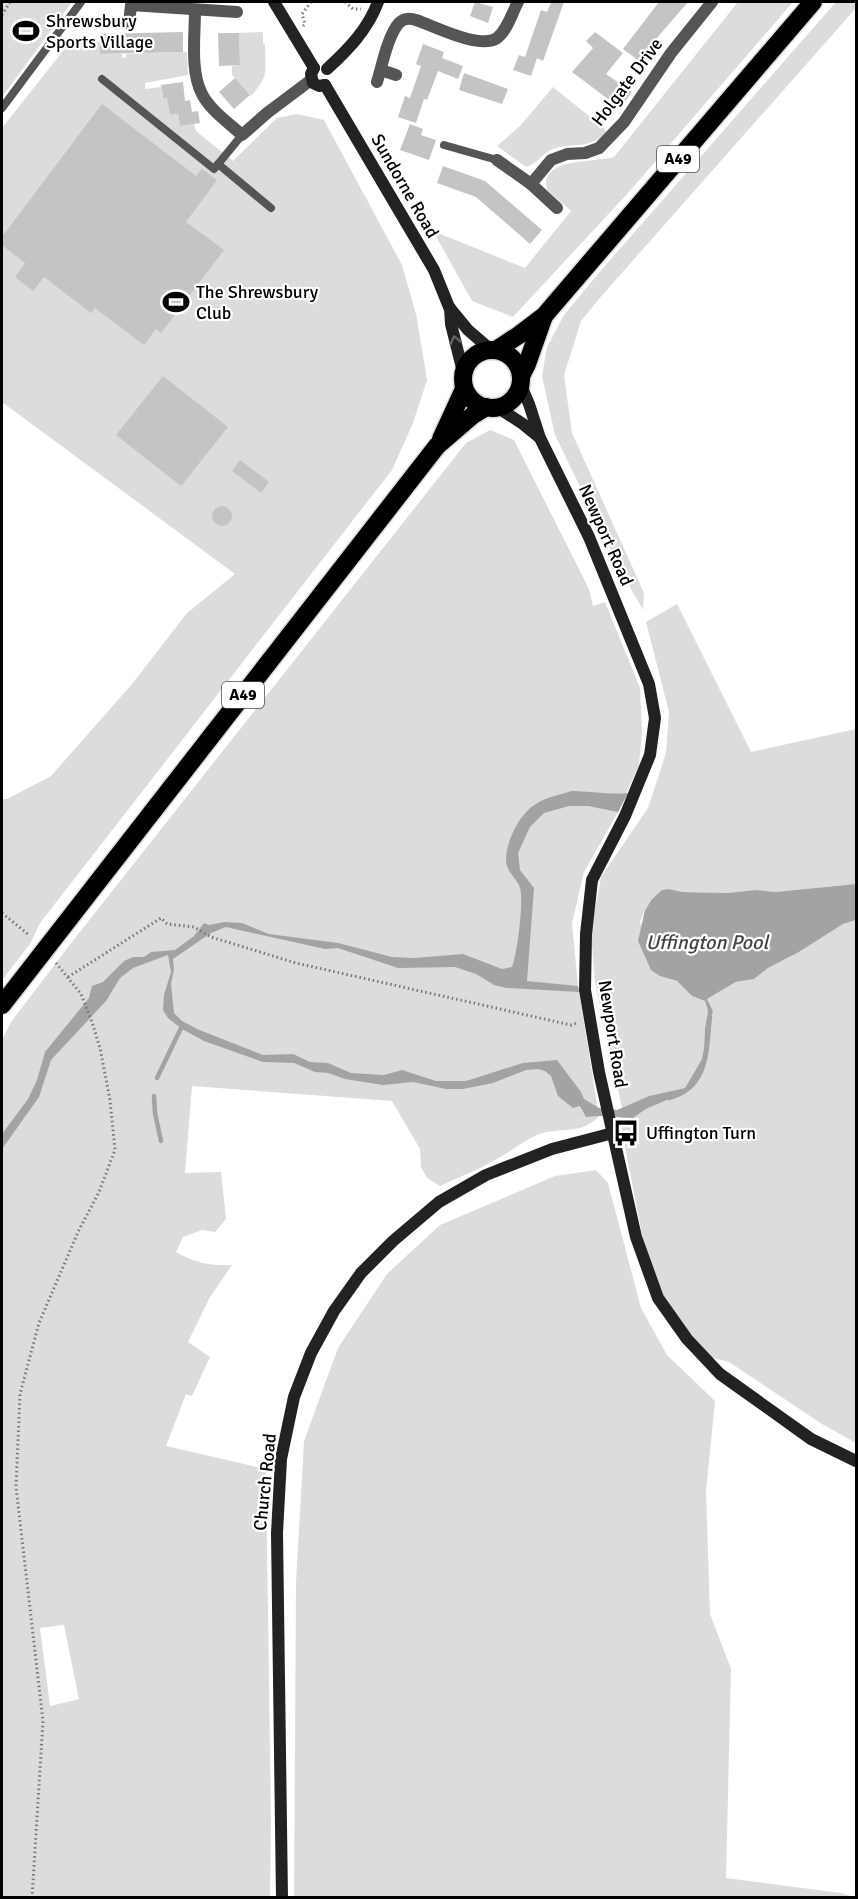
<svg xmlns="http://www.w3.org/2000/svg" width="858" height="1899" font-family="Signika,sans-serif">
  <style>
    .green { fill: #dcdcdc; fill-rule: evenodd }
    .water { fill: #a3a3a3 }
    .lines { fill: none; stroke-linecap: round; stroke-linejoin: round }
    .stream { stroke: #a3a3a3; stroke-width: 4.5 }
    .building { fill: #c4c4c4 }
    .highway-casing { stroke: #dbdbdb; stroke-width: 21 }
    .path { stroke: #777; stroke-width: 3; stroke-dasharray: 1.5 3; stroke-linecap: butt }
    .lane { stroke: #555; stroke-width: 8 }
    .street { stroke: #555; stroke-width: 12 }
    .secondary { stroke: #222; stroke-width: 12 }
    .highway { stroke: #000; stroke-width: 18 }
    .oneway { stroke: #646464 }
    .labels { text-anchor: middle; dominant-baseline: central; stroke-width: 4.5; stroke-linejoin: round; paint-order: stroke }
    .shield { fill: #fff; stroke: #4c4c4c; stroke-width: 1.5 }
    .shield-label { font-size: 16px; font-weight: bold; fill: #000 }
    .poi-label { font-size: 18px; fill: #000; stroke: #fff; text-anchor: start }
    .street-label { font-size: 18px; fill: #000; stroke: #fff }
    .water-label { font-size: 20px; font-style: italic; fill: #444; stroke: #fff }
  </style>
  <rect width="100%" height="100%" fill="#fff"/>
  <!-- green -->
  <g class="green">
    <path d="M2,2H72L2,97Z"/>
    <path d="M738,2H793L628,193L513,317L472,301L433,231L525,268L571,211L547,190C539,157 593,163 614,157Z"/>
    <path d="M836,2H856V8L598,300L581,321L564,375L572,433L644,593L643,610L621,571L555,435L542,376L547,347L564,315L597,275Z"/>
    <path d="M263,32V44H265C265,71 270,75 251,96L232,75V66L240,65L239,33Z"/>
    <path d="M70,42H100V54H122V58L126,57V54L147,53L148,49L152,53L187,52L188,75L145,83V89L161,87L163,98H170L168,104L170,115L178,114L180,126L194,124L196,131L233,161L277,118L297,114L324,120L402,265L416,314L427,380L413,423L392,470L40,923L30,944L2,980V799H7L51,776L132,684L187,613L235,574L2,402V128Z"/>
    <path d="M553,87L604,128L606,132C590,150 573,142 553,149C542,153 538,164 526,167L497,146L520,126Z"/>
    <path d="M490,430L514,440L589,589L593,606L605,602L640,688L642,732L639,765L618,812L584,872L572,923L578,986L599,1116C583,1135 560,1127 539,1134C523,1141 510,1152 495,1160C478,1170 459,1177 440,1186L427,1178L421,1167L420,1149L392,1101L192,1086L185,1173L221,1172L226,1219L215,1232L202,1230L183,1237L176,1252C196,1263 209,1266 232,1265L210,1297L188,1342L210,1357L192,1396L186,1394L166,1446L266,1469L271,1822L270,1897H2V1040L11,1022L68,947L466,443ZM64,1625L79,1699L50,1706L40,1628Z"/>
    <path d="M677,604L751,752L856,729V884L775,892L756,890L727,893L682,892L669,889L662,890L652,899L645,909L640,922L660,976L677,981L692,996L705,1001L708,1011L705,1028L704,1048L702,1059L685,1088L649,1096L622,1108L595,982L591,931L601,877L648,808L666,753L669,712L646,622Z"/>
    <path d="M856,920V1443L822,1424L729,1362L713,1358L699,1347L662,1297L649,1270L619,1116L633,1118L646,1109L683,1093L709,1049L707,1031L713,1011L707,999L737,982L754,979L768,968L799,952L843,924Z"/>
    <path d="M596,1170L608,1183L641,1308L667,1355L715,1401L706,1491L710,1614L731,1669L726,1878L841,1893L854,1897H294L296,1583L304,1441L338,1348L387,1274L440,1225L555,1176Z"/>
  </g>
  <!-- water -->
  <path class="water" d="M571,791C588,791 613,795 628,793L618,812L588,806H569L544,813L530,827L518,853L520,870L534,888L527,981L578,986L579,992L506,988L494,985L476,974L455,967L398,968L338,948L325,949L226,927L211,933L173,959L174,969L171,984L174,1013L182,1021L197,1029L263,1055L293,1054L310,1062L328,1063L351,1073L384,1075L402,1070L436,1081H466L523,1063L557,1060L581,1092L584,1099L599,1108L617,1110L649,1096L685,1088L702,1059L704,1048L705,1028L708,1011L705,1001L692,996L677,981L660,976L651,970L638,941L645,910L652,899L662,890L669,889L682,892L727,893L756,890L775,892L856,884V920L843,924L799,952L768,968L754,979L736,982L707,999L713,1011L707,1031L709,1049L693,1084L683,1093L646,1109L633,1118L599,1116L586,1117L580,1106L573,1108L558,1096L551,1076L545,1071L538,1069L526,1070L493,1083L463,1089H446L413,1082L383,1085L345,1079L328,1073L315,1072L294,1063L263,1062L204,1041L182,1029L168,1018L163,1010L164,995L171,972L168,955L133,968L120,978L106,1001L51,1060L39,1097L2,1149V1134L28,1099L37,1080L45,1052L89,998L92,986L103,982L124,961L133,957H144L151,952L175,950L194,936L204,923L209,925L224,922L242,923L269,934L338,943L392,957L414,958L463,954L502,969L512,967C517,954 524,902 520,888C517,878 506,872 506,860C506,841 520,813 536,804C546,797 560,795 571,791Z"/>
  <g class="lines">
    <!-- stream -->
    <g class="stream">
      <path d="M157,1078L182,1026"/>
      <path d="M154,1096L155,1113L161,1141"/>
      <path d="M669,1098C709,1088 706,1050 710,1017"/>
    </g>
  </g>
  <!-- building -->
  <g class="building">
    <path d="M475,2L493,7L488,23L470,16Z"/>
    <path d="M551,2H564L543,61L537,58L531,76L513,70L519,55L525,57L541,10L547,12Z"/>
    <path d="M659,2H688L650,46L646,52L650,55L643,64L623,49Z"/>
    <path d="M183,32V52L100,54V34Z"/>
    <path d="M595,32L623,53L606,74L632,92L620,108L572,72L593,48L586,41Z"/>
    <path d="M218,33H239L240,65L219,66Z"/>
    <path d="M423,44L444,52L442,58L463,66L458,79L438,71L427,100L424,99L416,123L398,117L405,96L410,98L421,66L416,64Z"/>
    <path d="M464,73L508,89L502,104L459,90Z"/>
    <path d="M235,78L250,95L234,109L219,92Z"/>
    <path d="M183,82L185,101L190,100L192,112L198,111L200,123L180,126L178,114L170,115L167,98H163L161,85Z"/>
    <path d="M102,104L196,176L202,169L217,180L186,222L224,250L161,333L156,329L144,345L95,308L91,313L44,277L33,291L15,277L25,263L2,245V237Z"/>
    <path d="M410,124L423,129L421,135L436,140L429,160L400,150Z"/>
    <path d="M443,166L485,181L542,230L530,244L476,197L437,183Z"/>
    <path d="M163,376L228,427L181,486L116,435Z"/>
    <path d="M240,460L269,482L261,493L232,471Z"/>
    <circle cx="222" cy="516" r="10"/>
  </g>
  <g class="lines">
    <!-- highway casing -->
    <g class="highway-casing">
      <g id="highway">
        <circle cx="492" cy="379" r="29"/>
        <path d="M496,350L519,335L544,316L813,2"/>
        <path d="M521,376L527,364L544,316"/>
        <path d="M441,439L464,389"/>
        <path d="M2,1005L437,446L473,415L486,407"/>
      </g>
    </g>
    <!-- path -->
    <g class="path">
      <path d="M345,2L353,9H361"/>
      <path d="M2,15L10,2"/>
      <path d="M303,26L305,24L302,14L311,2"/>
      <path d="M2,913L29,935"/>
      <path d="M68,977L161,918L167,924L194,927L211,937L296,963L571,1025L577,1023"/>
      <path d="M32,1898L43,1721L16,1487L20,1394L39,1323L78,1232L99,1192L115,1150L110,1100L100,1048L92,1022L81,994L56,963"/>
    </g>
    <!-- lane -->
    <g class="lane">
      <path d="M102,79L214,169L242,135"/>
      <path d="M2,108L81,2"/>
      <path d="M444,145L497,160"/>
      <path d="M218,164L271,208"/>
    </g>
    <!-- street -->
    <g class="street">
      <path d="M195,10C195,36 190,71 202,94C210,110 229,123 242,135L267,113L311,80"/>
      <path d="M129,24L131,5L237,12"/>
      <path d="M381,70L396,75"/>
      <path d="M377,82C382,66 388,35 399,23C404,18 410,18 416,20C434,26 480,50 497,38C507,31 512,13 518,2"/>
      <path d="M497,160L531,184L557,208"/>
      <path d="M531,184L551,160L567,154L585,153L599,148L624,122L671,53L712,2"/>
    </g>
    <!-- secondary -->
    <g class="secondary">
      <path d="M274,2L314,68"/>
      <path d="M314,68L311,74L313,83L319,86L325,85"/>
      <path d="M327,69C349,49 368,29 378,2"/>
      <path d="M325,85L434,270L449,307L468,330L490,349"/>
      <path d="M450,308L451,324L463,372"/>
      <path d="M520,383L529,404L540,438L589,537L649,684L655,718L650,755L625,816L592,880L586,934L585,990L599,1072L636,1237L658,1298L687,1339L720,1374L811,1439L856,1461"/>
      <path d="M497,407L523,424L539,437"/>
      <path d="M282,1898L277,1533L281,1459L294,1397L311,1353L334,1311L361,1273L393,1241L439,1202L486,1175L552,1149L613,1133"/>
    </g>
    <!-- highway -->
    <use href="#highway" class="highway"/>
  </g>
  <!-- one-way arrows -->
  <defs><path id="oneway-chevron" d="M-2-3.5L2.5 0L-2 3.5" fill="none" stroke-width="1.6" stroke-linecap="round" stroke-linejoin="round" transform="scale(1.5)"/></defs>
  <use class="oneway" href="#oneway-chevron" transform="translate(455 340) rotate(-103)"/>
  <!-- icons -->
  <defs>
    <g id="stadium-bare" transform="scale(2.07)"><path d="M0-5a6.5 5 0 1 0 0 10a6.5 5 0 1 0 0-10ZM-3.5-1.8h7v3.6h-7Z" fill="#000" stroke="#fff" stroke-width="2.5" paint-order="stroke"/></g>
    <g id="bus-bare" transform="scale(2.07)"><path d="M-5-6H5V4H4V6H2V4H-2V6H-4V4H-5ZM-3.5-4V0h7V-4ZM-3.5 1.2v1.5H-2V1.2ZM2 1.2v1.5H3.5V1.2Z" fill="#000" stroke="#fff" stroke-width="2.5" paint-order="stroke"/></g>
  </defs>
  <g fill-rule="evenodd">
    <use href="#stadium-bare" x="26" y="31"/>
    <use href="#stadium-bare" x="176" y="302"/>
    <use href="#bus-bare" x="626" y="1133"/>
  </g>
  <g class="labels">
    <!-- shield labels -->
    <g class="shield">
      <rect x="657" y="146" width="42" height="26" rx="4.5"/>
      <rect x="222" y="682" width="42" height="26" rx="4.5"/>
    </g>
    <g class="shield-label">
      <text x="678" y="159">A49</text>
      <text x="243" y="695">A49</text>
    </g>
    <!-- poi labels -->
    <g class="poi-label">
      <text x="46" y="21">Shrewsbury<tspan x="46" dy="21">Sports Village</tspan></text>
      <text x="196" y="292">The Shrewsbury<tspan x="196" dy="21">Club</tspan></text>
      <text x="646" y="1133">Uffington Turn</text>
    </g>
    <!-- street labels -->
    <g class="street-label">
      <text transform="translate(627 82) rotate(-53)">Holgate Drive</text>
      <text transform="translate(405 186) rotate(60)">Sundorne Road</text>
      <text transform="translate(606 535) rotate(66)">Newport Road</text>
      <text transform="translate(613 1034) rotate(81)">Newport Road</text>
      <text transform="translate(265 1482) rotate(-84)">Church Road</text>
    </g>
    <!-- water labels -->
    <g class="water-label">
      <text x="707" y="942">Uffington Pool</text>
    </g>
  </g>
  <!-- border -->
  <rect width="858" height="1899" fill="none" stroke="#000000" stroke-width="6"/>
</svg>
